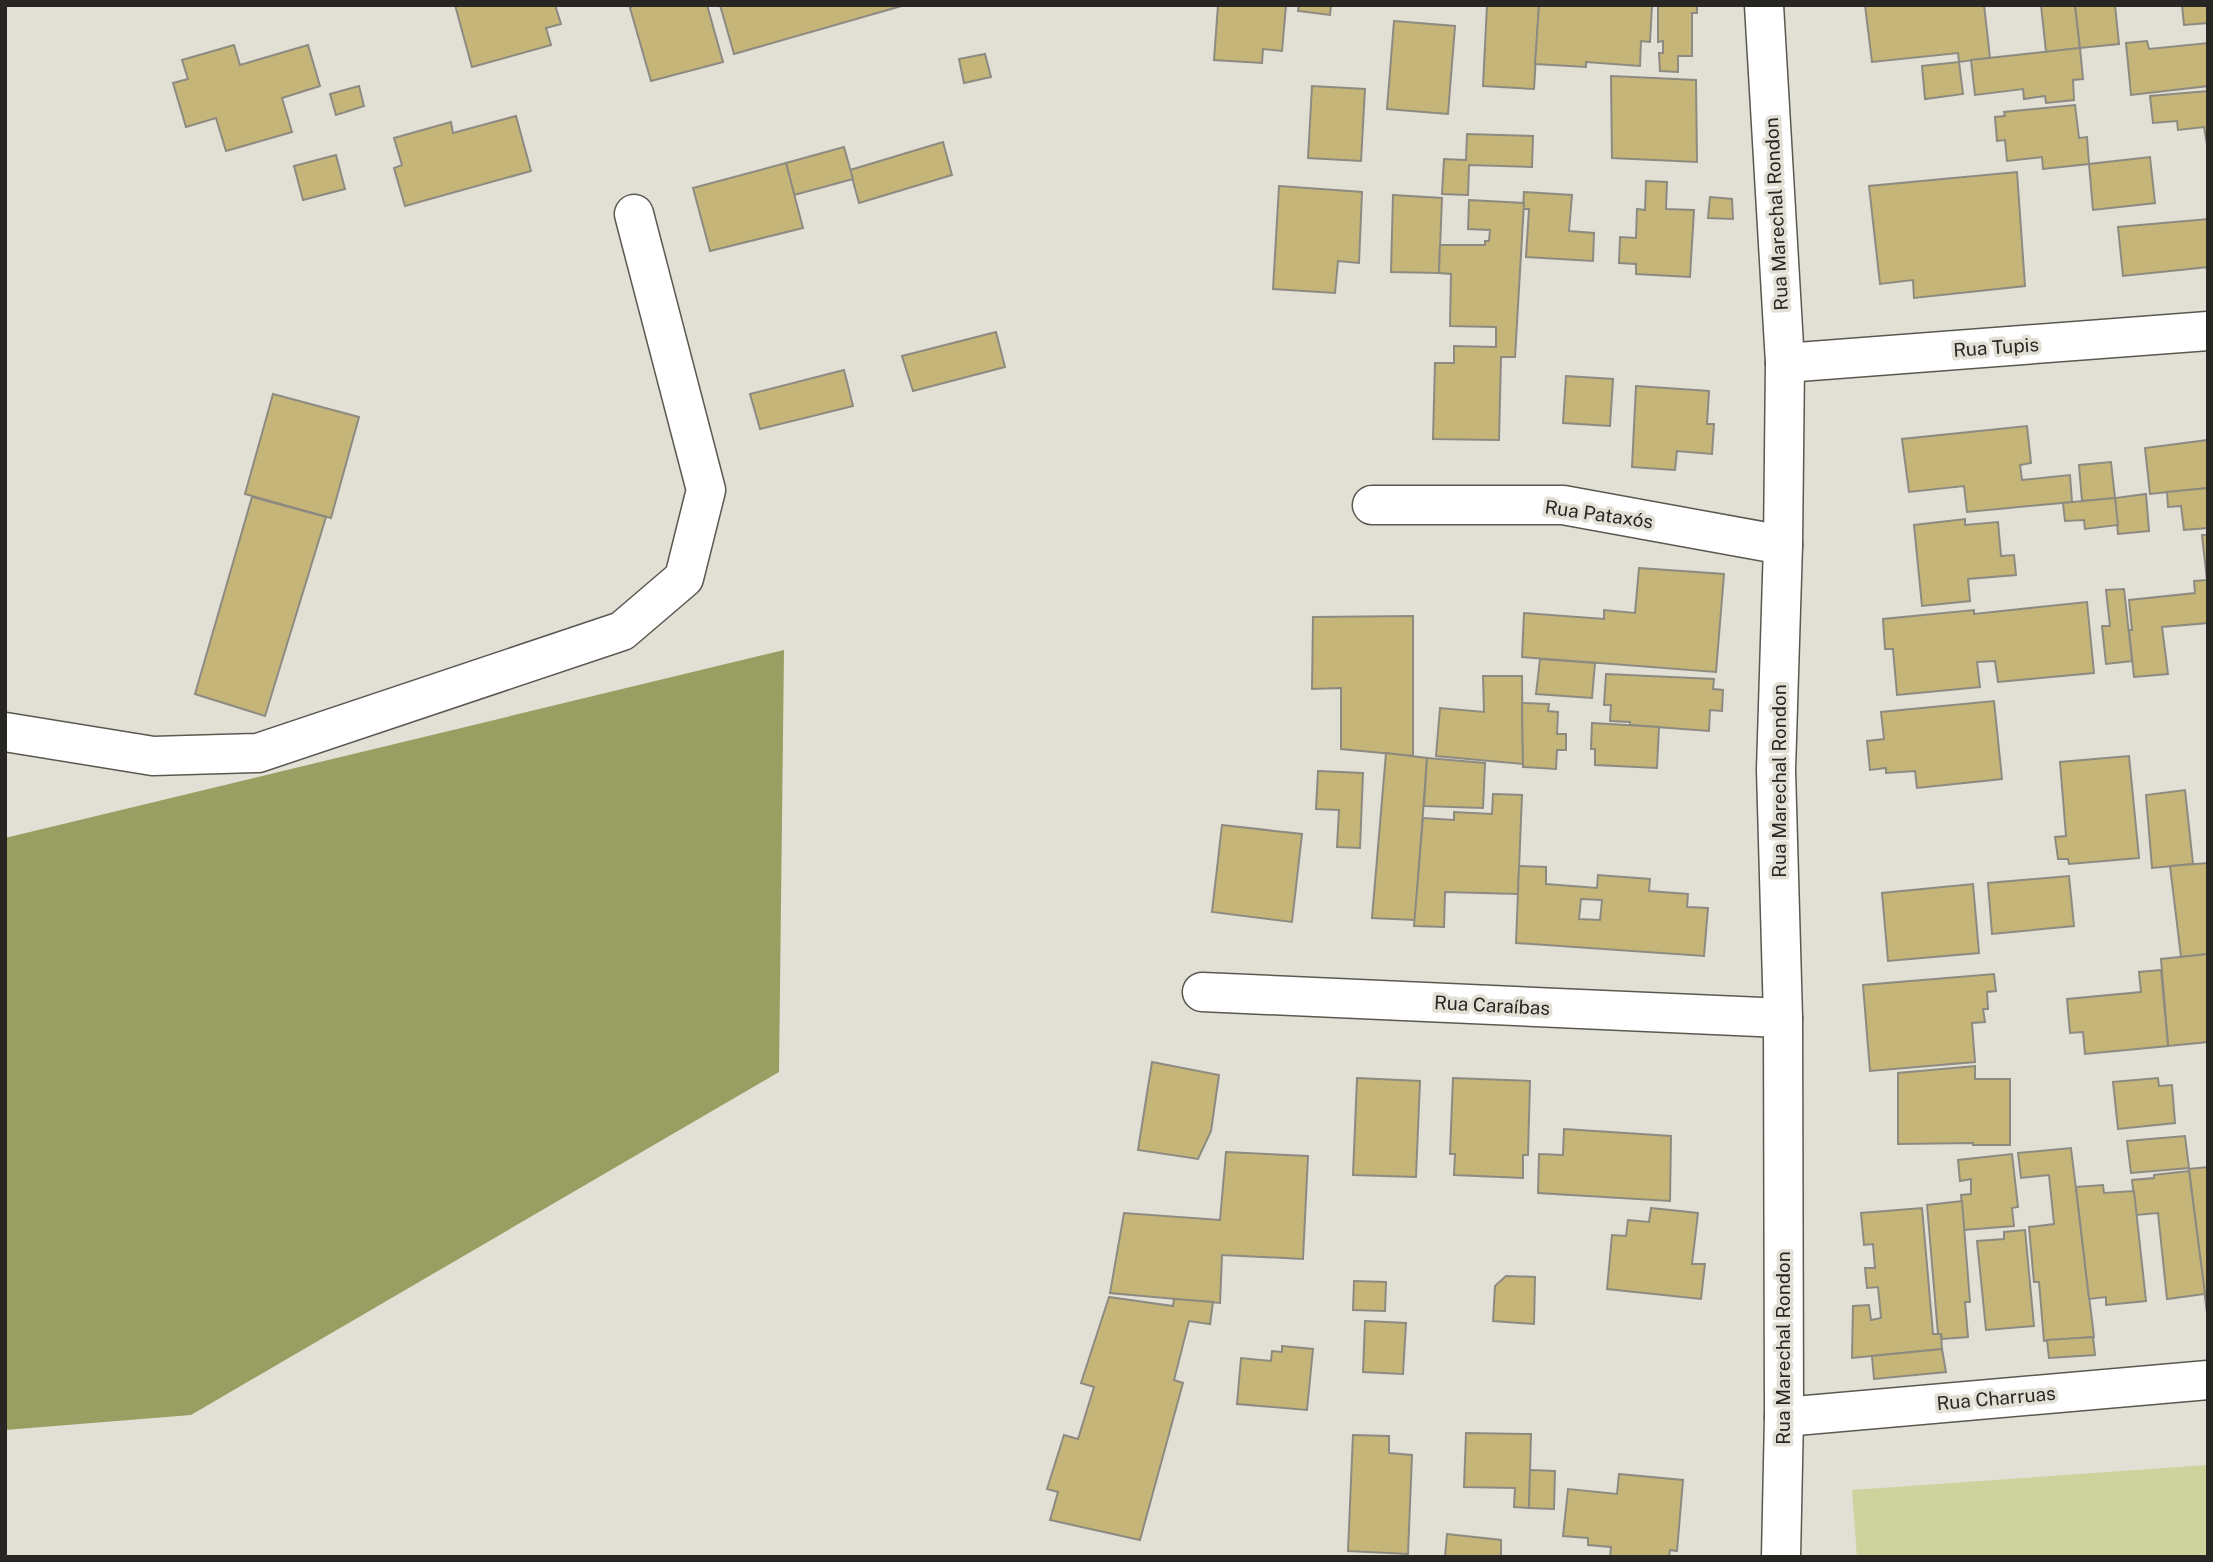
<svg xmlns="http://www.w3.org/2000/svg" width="2213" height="1562" font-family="'Public Sans',sans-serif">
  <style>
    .green { fill: #cdd39d }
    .forest { fill: #999f63 }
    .building { fill: #c6b578; stroke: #8d8b81; stroke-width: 2; fill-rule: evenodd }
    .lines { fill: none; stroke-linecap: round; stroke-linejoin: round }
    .street-casing { stroke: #5b5850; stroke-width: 41 }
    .secondary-casing { stroke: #5b5850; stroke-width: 41 }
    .street { stroke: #fff; stroke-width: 38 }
    .secondary { stroke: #fff; stroke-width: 38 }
    .labels { text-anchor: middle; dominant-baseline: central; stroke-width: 7; stroke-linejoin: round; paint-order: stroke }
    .street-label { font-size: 19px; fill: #272622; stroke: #e2dfd5 }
  </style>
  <rect width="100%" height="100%" fill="#e2dfd5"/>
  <!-- green -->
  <path class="green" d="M2208,1465V1557H1857L1852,1490Z"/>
  <!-- forest -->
  <path class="forest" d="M784,650L779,1072L191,1415L5,1430V838Z"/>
  <!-- building -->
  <g class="building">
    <path d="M455,5H555L561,24L546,28L551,45L472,67Z"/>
    <path d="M634,5H707L723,62L651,81L630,8Z"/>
    <path d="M720,5H905L734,54Z"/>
    <path d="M1218,5H1286L1282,51L1263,49L1262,63L1214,60Z"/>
    <path d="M1299,5H1331L1330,15L1298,11Z"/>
    <path d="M1487,5H1539L1534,89L1483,86Z"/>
    <path d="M1539,5H1652L1650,42L1641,41L1640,66L1586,62V67L1535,64Z"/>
    <path d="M1658,5H1697V13H1692V56H1678V72L1660,71L1659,53H1663V41L1658,42Z"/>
    <path d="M1865,5H1984L1990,58L1959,62L1958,53L1872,62Z"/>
    <path d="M2041,5H2075L2080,48L2046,52Z"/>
    <path d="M2075,5H2115L2119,44L2080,48Z"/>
    <path d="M2182,5H2208V23L2184,25Z"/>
    <path d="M1394,21L1455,26L1448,114L1387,109Z"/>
    <path d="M2147,41L2149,49L2208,43V86L2131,95L2126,43Z"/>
    <path d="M234,45L240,65L308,45L320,86L282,98L292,132L226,151L216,118L186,127L173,83L188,79L182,60Z"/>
    <path d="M2080,48L2083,79L2073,80L2074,100L2046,103L2045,96L2024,99L2023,89L1975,95L1971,60Z"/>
    <path d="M985,54L991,77L964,83L959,59Z"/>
    <path d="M1959,62L1963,94L1925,99L1922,66Z"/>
    <path d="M1611,76L1696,80L1697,162L1612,158Z"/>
    <path d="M359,86L364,106L336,115L330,94Z"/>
    <path d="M1312,86L1365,89L1361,161L1308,158Z"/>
    <path d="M2208,91V150L2204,127L2178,130L2177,121L2153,123L2150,96Z"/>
    <path d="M2075,105L2079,138L2087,137L2089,164L2043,169L2042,157L2007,161L2005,140L1997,141L1995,117L2005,116L2004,112Z"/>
    <path d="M516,116L531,171L405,206L394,168L402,165L394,138L451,122L453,133Z"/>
    <path d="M1467,134L1533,136L1532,167L1469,165L1468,195L1442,194L1444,159L1466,160Z"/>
    <path d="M943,142L952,175L859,203L850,170Z"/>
    <path d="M844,147L853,179L794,195L786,163Z"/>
    <path d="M336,155L345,189L303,200L294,166Z"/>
    <path d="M2150,157L2155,203L2093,210L2089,164Z"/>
    <path d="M786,163L803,228L710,251L693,188Z"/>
    <path d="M2017,172L2025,286L1914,298L1913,280L1880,284L1869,186Z"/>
    <path d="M1646,181L1667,182L1666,209L1694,210L1690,277L1636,274V264L1619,263L1620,237L1636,238L1637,209L1645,210Z"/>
    <path d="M1279,186L1362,192L1359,263L1338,261L1335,293L1273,289Z"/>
    <path d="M1524,192L1572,195L1569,231L1594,233L1593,261L1526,257L1529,209H1523Z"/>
    <path d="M1393,195L1442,198L1439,273L1391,272Z"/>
    <path d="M1710,197L1732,199L1733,219L1708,218Z"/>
    <path d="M1469,200L1524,203L1515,357H1501L1499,440L1433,439L1435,363H1454V346L1496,347V327L1450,326L1451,274L1439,273L1440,245H1485V241H1489L1490,230L1468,229Z"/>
    <path d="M2208,219V267L2123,276L2118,227Z"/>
    <path d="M996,332L1005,367L913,391L902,356Z"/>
    <path d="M844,370L853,406L760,429L750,394Z"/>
    <path d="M1566,376L1613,379L1610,426L1563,423Z"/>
    <path d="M1636,386L1709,391L1707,424H1714L1712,454L1677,451L1675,470L1632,467Z"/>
    <path d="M273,394L359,417L331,518L245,494Z"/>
    <path d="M2027,426L2031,463L2020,465L2022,480L2070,475L2072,502L1967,512L1964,486L1909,492L1902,439Z"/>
    <path d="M2208,440V488L2150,494L2145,448Z"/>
    <path d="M2111,462L2115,498L2082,501L2079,465Z"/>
    <path d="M2208,488V528L2184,530L2181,506L2168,507L2167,492Z"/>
    <path d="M2146,494L2149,531L2118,534L2115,498Z"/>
    <path d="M252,497L326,517L265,716L195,694Z"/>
    <path d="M2115,498L2118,525L2085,529L2084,520L2065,521L2063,503Z"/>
    <path d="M1965,519V525L1998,522L2001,556L2014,555L2016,575L1968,579L1970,601L1922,606L1914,525Z"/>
    <path d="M2202,535H2208L2207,580Z"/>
    <path d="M1639,568L1724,574L1716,672L1522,657L1524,613L1604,619V610L1635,613Z"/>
    <path d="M2207,580L2208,623L2162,627L2168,674L2134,677L2129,630H2132L2129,600L2195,593L2194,581Z"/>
    <path d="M2124,589L2132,661L2106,664L2102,626H2110L2106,590Z"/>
    <path d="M2087,602L2094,673L1998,682L1995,661L1977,662L1980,687L1897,695L1893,649H1885L1883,619L1974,610V614Z"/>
    <path d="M1413,616V756L1341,749V688L1312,689L1313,617Z"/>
    <path d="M1540,659L1595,663L1592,698L1536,694Z"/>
    <path d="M1606,674L1714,679L1713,689L1723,690L1722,711L1710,710L1709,731L1630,725V722L1610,721L1611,705H1604Z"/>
    <path d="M1483,676H1522L1523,764L1436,756L1440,708L1484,712Z"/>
    <path d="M1994,701L2002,779L1917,788L1915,771L1886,773V768L1870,770L1867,741L1884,739L1881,712Z"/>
    <path d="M1522,703L1549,704L1548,711L1558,712L1557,734H1566V750H1557L1556,769L1523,767Z"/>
    <path d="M1592,723L1659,727L1657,768L1595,765V749H1591Z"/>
    <path d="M1386,753L1427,758L1415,920L1372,918Z"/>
    <path d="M2129,756L2139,858L2069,864L2068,859H2058L2055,837L2066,836L2060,762Z"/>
    <path d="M1427,758L1485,763L1483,808L1424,806Z"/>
    <path d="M1318,771L1363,773L1360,848L1337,847L1339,810L1316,809Z"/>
    <path d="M2185,790L2193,864L2152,868L2146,795Z"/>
    <path d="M1493,794L1522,795L1518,894L1445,892L1444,927L1414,926L1423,818L1454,820V812L1492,814Z"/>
    <path d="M1222,825L1302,834L1292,922L1212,912Z"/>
    <path d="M2208,863V954L2181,957L2170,866Z"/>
    <path d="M1519,866L1546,867V884L1597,888L1598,875L1650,879L1649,891L1688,894L1687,907L1708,908L1704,956L1516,943ZM1581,899L1602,900L1600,920L1579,919Z"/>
    <path d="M2069,876L2074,926L1992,934L1988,883Z"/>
    <path d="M1973,884L1979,953L1888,961L1882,893Z"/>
    <path d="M2208,954V1042L2168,1046L2161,959Z"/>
    <path d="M2161,970L2168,1046L2085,1054L2083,1032L2070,1033L2067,999L2141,992L2139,972Z"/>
    <path d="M1994,974L1996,991L1987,992L1988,1009H1983L1985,1022L1972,1023L1975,1062L1870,1071L1863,985Z"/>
    <path d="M1152,1062L1219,1075L1211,1131L1198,1159L1138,1150Z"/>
    <path d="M1975,1066V1079H2010V1145H1973V1143L1898,1144V1073Z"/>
    <path d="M1357,1078L1420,1081L1416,1177L1353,1175Z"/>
    <path d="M1453,1078L1530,1081L1528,1155H1523V1178L1454,1175L1455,1154H1450Z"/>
    <path d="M2158,1078L2159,1086L2172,1085L2175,1123L2118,1129L2113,1082Z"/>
    <path d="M1564,1129L1671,1136L1670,1201L1538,1193L1539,1154L1563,1155Z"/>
    <path d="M2185,1136L2189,1168L2131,1173L2127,1141Z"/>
    <path d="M2071,1148L2094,1337L2044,1341L2039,1282H2034L2029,1227L2054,1224L2049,1175L2021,1178L2018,1153Z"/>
    <path d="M1226,1152L1308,1156L1303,1259L1222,1255L1220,1303L1110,1293L1124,1213L1220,1220Z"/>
    <path d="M2012,1154L2018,1207L2012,1208L2014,1226L1964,1230L1961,1195L1971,1194V1179L1960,1181L1958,1160Z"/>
    <path d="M2208,1167V1321L2189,1169Z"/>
    <path d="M2189,1171L2205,1294L2167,1299L2158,1213L2136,1215L2132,1180L2154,1178V1175Z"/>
    <path d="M2103,1185L2104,1193L2134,1191L2146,1301L2106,1305V1297L2089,1299L2076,1187Z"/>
    <path d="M1962,1201L1970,1302H1965L1968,1337L1942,1339L1941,1334H1938L1927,1205Z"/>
    <path d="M1651,1208L1698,1213L1692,1264H1705L1701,1299L1607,1289L1612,1235L1626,1236L1628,1220L1649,1222Z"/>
    <path d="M1922,1208L1933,1334H1941L1942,1349L1852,1358L1853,1306L1869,1305L1871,1320L1881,1318L1878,1287L1867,1288L1865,1268H1875L1873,1244L1864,1245L1861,1213Z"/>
    <path d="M2025,1230L2034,1326L1986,1330L1977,1241L2004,1239V1232Z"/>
    <path d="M1506,1276L1535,1277L1534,1324L1493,1321L1495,1286Z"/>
    <path d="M1354,1281L1386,1282L1385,1311L1353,1310Z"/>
    <path d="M1109,1297L1173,1306L1174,1299L1213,1302L1210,1324L1189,1321L1174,1380L1183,1383L1140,1540L1050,1520L1058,1492L1047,1489L1064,1435L1078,1439L1094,1387L1081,1383Z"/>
    <path d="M1365,1321L1406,1323L1403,1374L1363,1372Z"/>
    <path d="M2093,1337L2095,1355L2049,1358L2047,1340Z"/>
    <path d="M1282,1346L1313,1349L1307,1410L1237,1404L1241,1358L1271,1361L1272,1351L1282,1352Z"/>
    <path d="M1942,1349L1946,1372L1874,1379L1872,1356Z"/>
    <path d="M1466,1433L1531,1434L1529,1508L1514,1507L1515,1488L1464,1487Z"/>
    <path d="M1353,1435L1389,1436V1453L1412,1455L1408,1554L1348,1551Z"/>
    <path d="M1530,1470L1555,1471L1554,1509L1529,1508Z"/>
    <path d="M1619,1474L1683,1480L1677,1551L1670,1550L1669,1557H1610L1611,1547L1588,1545V1538L1563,1536L1568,1489L1617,1494Z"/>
    <path d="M1447,1534L1501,1540V1557H1445Z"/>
  </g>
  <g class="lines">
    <!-- street casing -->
    <g class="street-casing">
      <g id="street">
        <path d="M1785,363L2208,331"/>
        <path d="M1372,505H1563L1783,545"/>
        <path d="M5,732L153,756L258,753L622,631L684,578L706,490L634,214"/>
        <path d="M1202,992L1783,1018"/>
        <path d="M1784,1417L2208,1380"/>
      </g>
    </g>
    <!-- secondary casing -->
    <g class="secondary-casing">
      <path id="secondary" d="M1764,5L1785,363L1783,545L1776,770L1783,1018L1784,1417L1781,1557"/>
    </g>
    <!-- street -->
    <use href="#street" class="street"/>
    <!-- secondary -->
    <use href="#secondary" class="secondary"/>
  </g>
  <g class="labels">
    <!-- street labels -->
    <g class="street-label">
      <text transform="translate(1776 214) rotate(-93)">Rua Marechal Rondon</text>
      <text transform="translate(1996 347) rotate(-4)">Rua Tupis</text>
      <text transform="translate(1599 514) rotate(8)">Rua Pataxós</text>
      <text transform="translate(1779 781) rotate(-90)">Rua Marechal Rondon</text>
      <text transform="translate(1492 1005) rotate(3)">Rua Caraíbas</text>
      <text transform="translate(1783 1348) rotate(-90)">Rua Marechal Rondon</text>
      <text transform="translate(1996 1398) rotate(-5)">Rua Charruas</text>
    </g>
  </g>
  <!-- border -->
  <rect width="2213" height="1562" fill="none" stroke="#272622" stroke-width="14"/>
</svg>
